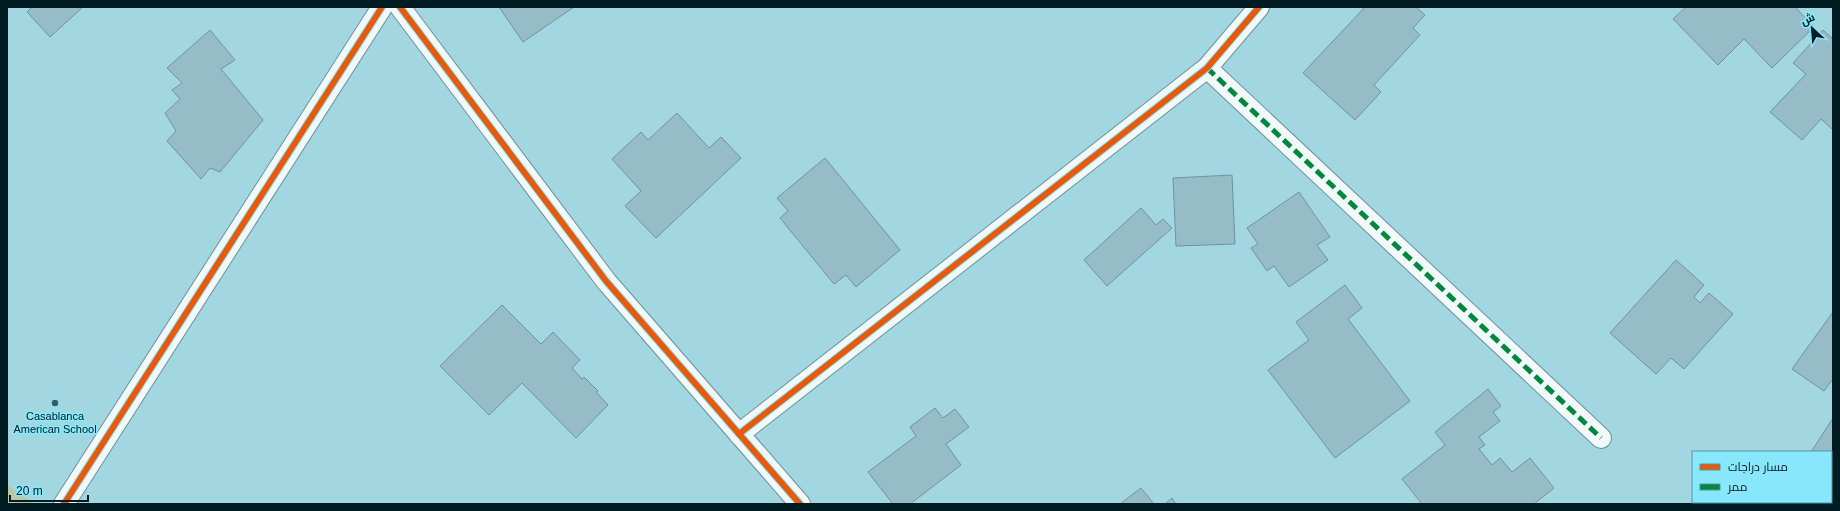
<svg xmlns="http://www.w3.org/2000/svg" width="1840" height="511" font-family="Helvetica,Cairo,sans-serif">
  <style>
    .green { fill: #bbc6a4 }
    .building { fill: #96bcc8; stroke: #6d949f }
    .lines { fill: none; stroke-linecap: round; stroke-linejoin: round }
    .minor-casing { stroke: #6c929a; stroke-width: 22 }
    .minor { stroke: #f1f9fa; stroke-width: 20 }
    .quiet { stroke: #00873e; stroke-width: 5; stroke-dasharray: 10 5; stroke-linecap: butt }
    .cycleway-casing { stroke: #88e7fa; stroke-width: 8 }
    .cycleway { stroke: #e8590c; stroke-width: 6 }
    .poi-dot { fill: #395c64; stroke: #88e7fa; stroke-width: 1.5 }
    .labels { text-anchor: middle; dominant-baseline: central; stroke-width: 3; stroke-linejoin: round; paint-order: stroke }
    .poi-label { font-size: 11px; fill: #001b21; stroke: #88e7fa }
  </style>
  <rect width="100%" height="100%" fill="#a2d6e0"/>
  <!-- green -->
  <path class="green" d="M7,485L32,502L31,504H7Z"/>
  <!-- building -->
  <g class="building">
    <path d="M32,7H83L50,37L27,12Z"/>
    <path d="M499,7H574L523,42Z"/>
    <path d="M1365,7H1416L1425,15L1413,28L1420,35L1374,85L1381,92L1355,120L1303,73Z"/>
    <path d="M1686,7H1795L1814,27L1772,68L1744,39L1718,65L1673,19Z"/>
    <path d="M210,30L235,60L221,69L263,120L220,172L210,168L201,179L167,141L176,131L165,113L180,99L172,90L182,83L167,68Z"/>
    <path d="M1823,30L1833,39V130L1821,119L1802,140L1770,112L1806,74L1793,63Z"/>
    <path d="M677,113L709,148L721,137L741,158L656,238L625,206L641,191L612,159L641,132L648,140Z"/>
    <path d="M825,158L900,250L856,287L846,275L834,284L780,218L788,211L777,198Z"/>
    <path d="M1232,175L1235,244L1176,246L1173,178Z"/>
    <path d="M1299,192L1330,237L1317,245L1328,260L1289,287L1274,266L1267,271L1251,248L1258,244L1247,228Z"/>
    <path d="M1141,208L1156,225L1163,219L1172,228L1107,286L1084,260Z"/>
    <path d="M1676,260L1704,285L1694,297L1700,303L1709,293L1733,314L1684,369L1671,358L1656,374L1610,333Z"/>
    <path d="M1345,285L1362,308L1348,319L1410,401L1335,458L1268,370L1309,340L1296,322Z"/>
    <path d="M502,305L541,344L553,332L580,360L572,368L582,379L584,377L598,391L596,392L608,405L576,438L522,383L489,415L440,366Z"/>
    <path d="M1833,312V379L1824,391L1792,369Z"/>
    <path d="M1488,389L1501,406L1493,412L1500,421L1479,437L1485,445L1479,449L1492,465L1500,458L1512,472L1530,458L1554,488L1534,504H1422L1402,479L1445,445L1435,432Z"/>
    <path d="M935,408L943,418L955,409L969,427L946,444L961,465L910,504H893L868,472L916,436L910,427Z"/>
    <path d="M1833,418V474L1831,473V452H1811Z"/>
    <path d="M1141,488L1154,504H1120Z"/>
    <path d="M1172,498L1176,504H1165Z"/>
  </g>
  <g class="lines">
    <!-- minor casing -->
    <g class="minor-casing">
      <g id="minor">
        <path d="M400,7L606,281L800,504"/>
        <path d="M1207,68L1601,438"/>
        <path d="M739,434L1207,68L1259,7"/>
        <path d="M64,504L382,7"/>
      </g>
    </g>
    <!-- minor -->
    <use href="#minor" class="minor"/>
    <!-- quiet -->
    <path class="quiet" d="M1207,68L1601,438"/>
    <!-- cycleway casing -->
    <g class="cycleway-casing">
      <g id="cycleway">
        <path d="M400,7L606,281L800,504"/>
        <path d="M739,434L1207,68L1259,7"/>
        <path d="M64,504L382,7"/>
      </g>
    </g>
    <!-- cycleway -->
    <use href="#cycleway" class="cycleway"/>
  </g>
  <!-- markers -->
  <circle class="poi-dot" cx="55" cy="403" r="4"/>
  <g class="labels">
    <!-- poi labels -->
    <g class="poi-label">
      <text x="55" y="416">Casablanca<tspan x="55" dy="13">American School</tspan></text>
    </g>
  </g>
  <!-- border -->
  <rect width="1840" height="511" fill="none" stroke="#001b21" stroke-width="16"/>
  <!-- legend -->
  <rect x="1692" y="451" width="140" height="52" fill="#88e7fa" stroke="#5295a3"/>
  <rect x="1700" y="464" width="20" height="6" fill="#e8590c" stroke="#5295a3"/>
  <text x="1728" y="471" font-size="12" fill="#001b21">مسار دراجات</text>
  <rect x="1700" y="484" width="20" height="6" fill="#00873e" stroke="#5295a3"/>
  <text x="1728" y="491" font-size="12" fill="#001b21">ممر</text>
  <!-- north arrow -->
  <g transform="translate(1812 28) rotate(334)" stroke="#88e7fa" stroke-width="3" paint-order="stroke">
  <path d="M0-3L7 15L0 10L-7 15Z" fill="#001b21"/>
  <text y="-6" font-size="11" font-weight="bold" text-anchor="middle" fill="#001b21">ش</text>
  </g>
  <!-- scale -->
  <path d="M10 495v6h78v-6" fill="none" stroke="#001b21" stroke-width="2"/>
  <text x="16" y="495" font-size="12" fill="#001b21" stroke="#88e7fa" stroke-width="3" paint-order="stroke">20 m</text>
</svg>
